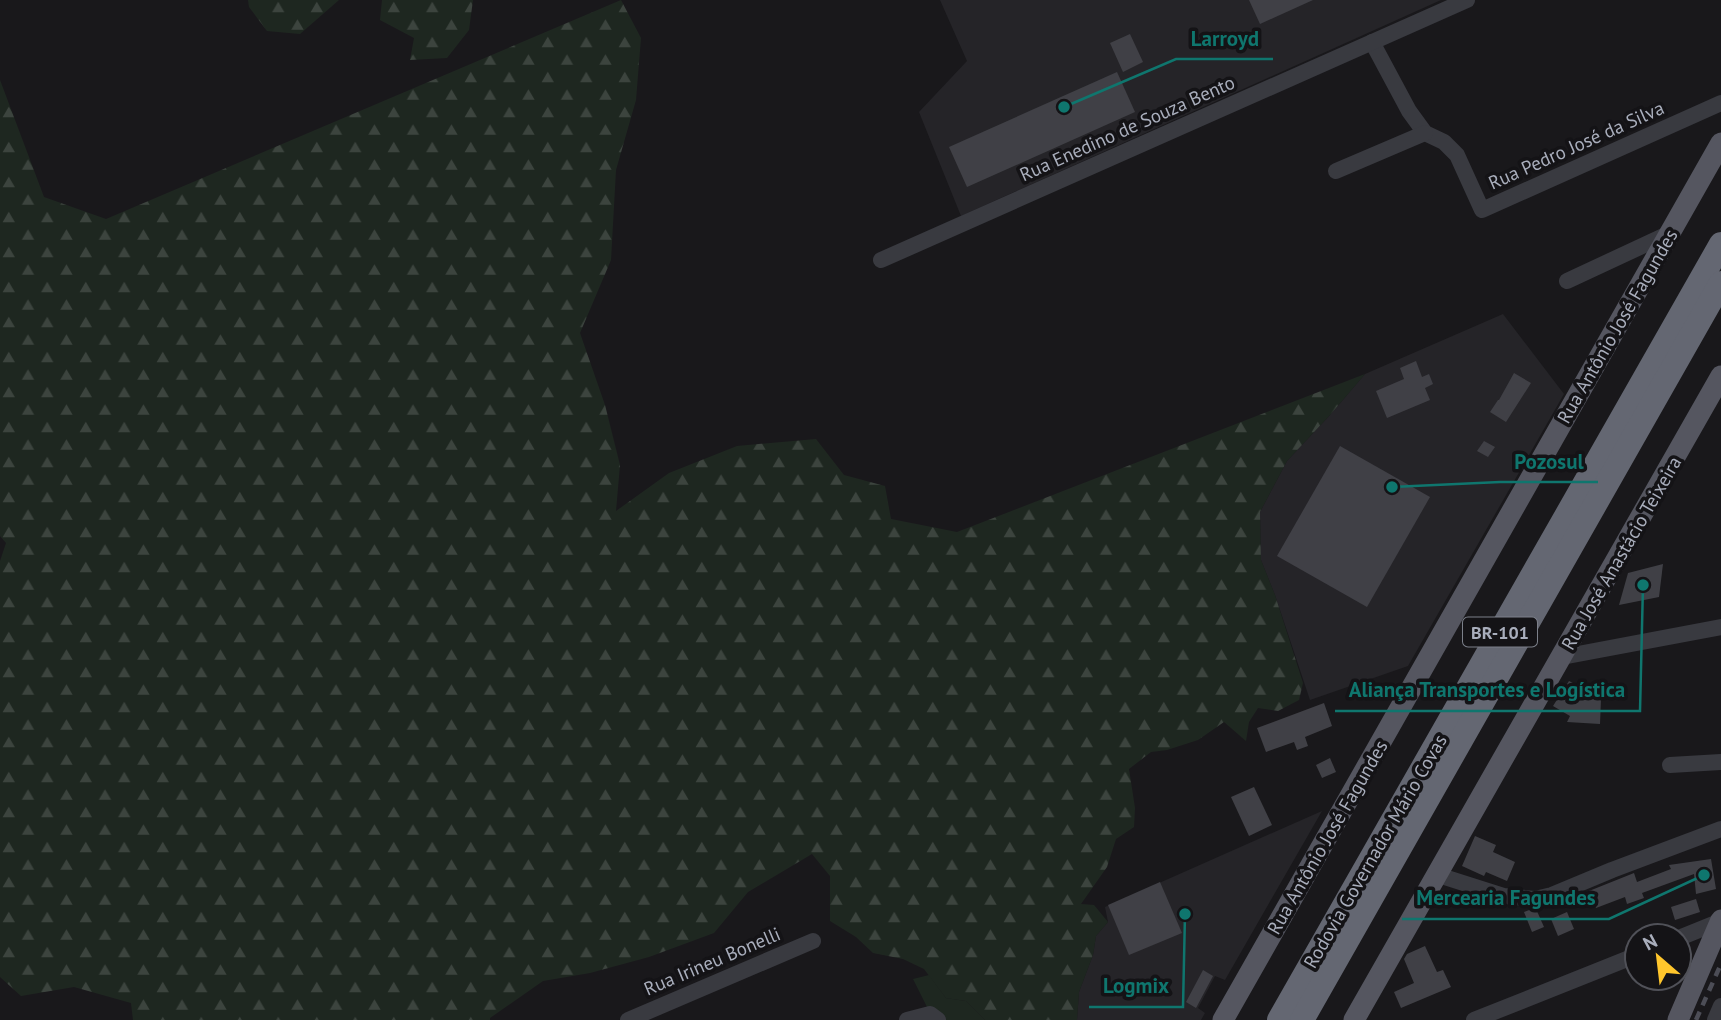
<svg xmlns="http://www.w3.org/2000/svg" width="1721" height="1020" font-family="'PT Sans',sans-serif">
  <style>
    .built { fill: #252428 }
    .green { fill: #1e2720 }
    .forest { fill: url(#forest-firs) }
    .building { fill: #404046 }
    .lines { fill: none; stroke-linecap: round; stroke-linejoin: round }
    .minor { stroke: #393a40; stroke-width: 16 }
    .major { stroke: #555660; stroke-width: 21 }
    .highway { stroke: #646772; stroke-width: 24 }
    .rail { stroke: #4c4d56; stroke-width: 4.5; stroke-dasharray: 9 7; stroke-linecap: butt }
    .labels { text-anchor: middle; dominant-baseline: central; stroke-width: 7; stroke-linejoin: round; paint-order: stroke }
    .shield { fill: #141316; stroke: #7c808a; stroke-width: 2 }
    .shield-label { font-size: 18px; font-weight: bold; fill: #a9aebc }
    .street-label { font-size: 19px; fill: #a9aebc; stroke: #141316 }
    .leader { fill: none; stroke: #0f766e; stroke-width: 2.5 }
    .callout-dot { fill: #0f766e; stroke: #141316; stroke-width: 2.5 }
    .callout-label { font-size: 21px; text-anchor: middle; font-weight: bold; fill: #0f766e; stroke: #141316; stroke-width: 7; stroke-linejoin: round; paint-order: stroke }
  </style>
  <defs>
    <pattern id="forest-firs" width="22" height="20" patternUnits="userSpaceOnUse" patternTransform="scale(1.75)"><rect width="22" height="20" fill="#1e2720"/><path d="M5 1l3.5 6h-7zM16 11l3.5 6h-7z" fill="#3c443e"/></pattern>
  </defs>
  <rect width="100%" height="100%" fill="#19181b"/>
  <!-- built -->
  <g class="built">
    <path d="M940,0H1441L961,216L919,112L967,61Z"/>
    <path d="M1503,314L1564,394L1408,666L1310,700L1275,595L1261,560L1260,512L1287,461L1330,415L1365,374Z"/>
    <path d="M1322,811L1225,980L1215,976L1198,1008L1205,1013L1201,1020H1077L1079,992L1093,955L1096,936L1108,922L1105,907Z"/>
  </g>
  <!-- green -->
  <path class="green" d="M929,975L946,998L966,1001L985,1020H945L939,1011L927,1007L913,979Z"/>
  <!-- forest -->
  <g class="forest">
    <path d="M248,0H339L300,34L267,31L249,7Z"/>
    <path d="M382,0H473L469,30L447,58L410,60L414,38L380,20Z"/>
    <path d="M621,0L641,38L636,100L616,170L611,260L580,333L605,405L620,465L616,511L669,473L737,446L816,439L844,475L885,486L891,519L957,532L1365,374L1330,415L1287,461L1260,512L1261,560L1275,595L1303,683L1299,700L1278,711L1258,708L1249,722L1246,741L1224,722L1198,740L1167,750L1151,752L1129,769L1135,808L1134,827L1116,839L1107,867L1081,904L1094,905L1108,922L1096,936L1093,955L1079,992L1077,1020H985L966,1001L946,998L924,969L903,959L873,953L856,937L830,921V876L812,854L748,892L714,933L649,957L590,973L543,981L490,1018V1020H133L131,1003L74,987L21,996L0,977V561L6,543L0,536V80L44,197L106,219Z"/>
  </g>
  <!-- building -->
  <g class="building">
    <path d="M1249,0H1313L1260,24Z"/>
    <path d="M1130,34L1143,62L1123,72L1110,43Z"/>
    <path d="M1117,72L1135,112L967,187L949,147Z"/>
    <path d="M1416,361L1422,377L1429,374L1433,384L1425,388L1430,400L1387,418L1376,391L1404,379L1400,368Z"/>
    <path d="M1514,373L1531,383L1506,422L1490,412L1498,400H1499Z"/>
    <path d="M1484,441L1495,447L1488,457L1477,451Z"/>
    <path d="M1340,446L1430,497L1367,607L1277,556Z"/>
    <path d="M1663,564L1659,597L1619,605L1628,573Z"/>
    <path d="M1569,681L1585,689L1583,693L1601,699L1600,724L1567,722L1570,716L1553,706Z"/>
    <path d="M1324,703L1332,726L1305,737L1308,746L1297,750L1294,742L1266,752L1257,728Z"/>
    <path d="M1330,758L1336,772L1322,778L1316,765Z"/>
    <path d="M1254,787L1272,825L1249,836L1231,797Z"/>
    <path d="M1475,836L1496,845L1493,852L1515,862L1507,881L1486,872L1484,876L1462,866Z"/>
    <path d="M1711,859L1716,889L1696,894L1694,874L1642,893L1644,898L1627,904L1625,897L1596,908L1589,891L1634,873L1637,882L1671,869L1669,865Z"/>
    <path d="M1160,882L1182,933L1129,955L1108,905Z"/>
    <path d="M1696,899L1700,912L1675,920L1671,907Z"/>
    <path d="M1532,909H1536L1544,927L1532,932L1524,912Z"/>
    <path d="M1567,912L1574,929L1558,936L1551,919Z"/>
    <path d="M1425,946L1437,972L1443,970L1451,987L1401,1008L1394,992L1414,983L1404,959L1407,954Z"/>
    <path d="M1203,970L1213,976L1196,1008L1186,1002Z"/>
  </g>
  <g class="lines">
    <!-- minor -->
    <g class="minor">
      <path d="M1372,42L1409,111L1425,133L1444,142L1457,155L1482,210L1721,103"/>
      <path d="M1336,171L1425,133"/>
      <path d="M881,260L1467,0"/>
      <path d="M1567,281L1670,233"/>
      <path d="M1562,657L1721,627"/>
      <path d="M1670,765L1721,762"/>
      <path d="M1438,875L1504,896L1535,899L1552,895L1612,870L1721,829"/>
      <path d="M1679,938L1721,921"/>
      <path d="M628,1020L813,941"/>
      <path d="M907,1020L930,1014L938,1020"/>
      <path d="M1474,1020L1637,955"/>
      <path d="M1715,1020L1721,1006"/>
    </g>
    <!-- major -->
    <g class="major">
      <path d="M1223,1020L1721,143"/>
      <path d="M1354,1020L1721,376"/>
      <path d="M1678,1020L1721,920"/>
    </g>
    <!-- highway -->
    <g class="highway">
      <path d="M1279,1020L1721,244"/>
      <path d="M1302,1020L1721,283"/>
    </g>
    <!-- rail -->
    <path class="rail" d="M1696,1020L1721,964"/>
  </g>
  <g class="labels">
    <!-- shield labels -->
    <rect class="shield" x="1463" y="617.5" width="74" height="29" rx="5"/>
    <g class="shield-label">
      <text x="1500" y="632">BR-101</text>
    </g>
    <!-- street labels -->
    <g class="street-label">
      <text transform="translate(1127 128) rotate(-24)">Rua Enedino de Souza Bento</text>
      <text transform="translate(1576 145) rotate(-24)">Rua Pedro José da Silva</text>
      <text transform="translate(1617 326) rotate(-60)">Rua Antônio José Fagundes</text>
      <text transform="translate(1621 553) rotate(-60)">Rua José Anastácio Teixeira</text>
      <text transform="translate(1327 837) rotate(-60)">Rua Antônio José Fagundes</text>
      <text transform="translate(1375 851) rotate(-60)">Rodovia Governador Mário Covas</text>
      <text transform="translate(712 961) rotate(-23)">Rua Irineu Bonelli</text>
    </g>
  </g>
  <!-- callouts -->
  <path class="leader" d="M1064 107L1176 59H1273M1392 487L1500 482H1598M1643 585L1640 711H1335M1704 875L1609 919H1402M1185 914L1183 1007H1089"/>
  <g class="callout-dot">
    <circle cx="1064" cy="107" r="7"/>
    <circle cx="1392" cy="487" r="7"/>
    <circle cx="1643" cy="585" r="7"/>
    <circle cx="1704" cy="875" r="7"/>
    <circle cx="1185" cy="914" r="7"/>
  </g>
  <g class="callout-label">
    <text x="1225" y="46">Larroyd</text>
    <text x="1549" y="469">Pozosul</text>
    <text x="1487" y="697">Aliança Transportes e Logística</text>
    <text x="1506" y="905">Mercearia Fagundes</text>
    <text x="1136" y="993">Logmix</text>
  </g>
  <!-- north arrow -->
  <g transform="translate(1658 957) rotate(332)"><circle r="33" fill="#141316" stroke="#505158" stroke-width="2"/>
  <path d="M0-5L12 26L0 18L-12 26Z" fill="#ffc62c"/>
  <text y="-10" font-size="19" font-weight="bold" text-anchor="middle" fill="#a9aebc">N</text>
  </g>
</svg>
